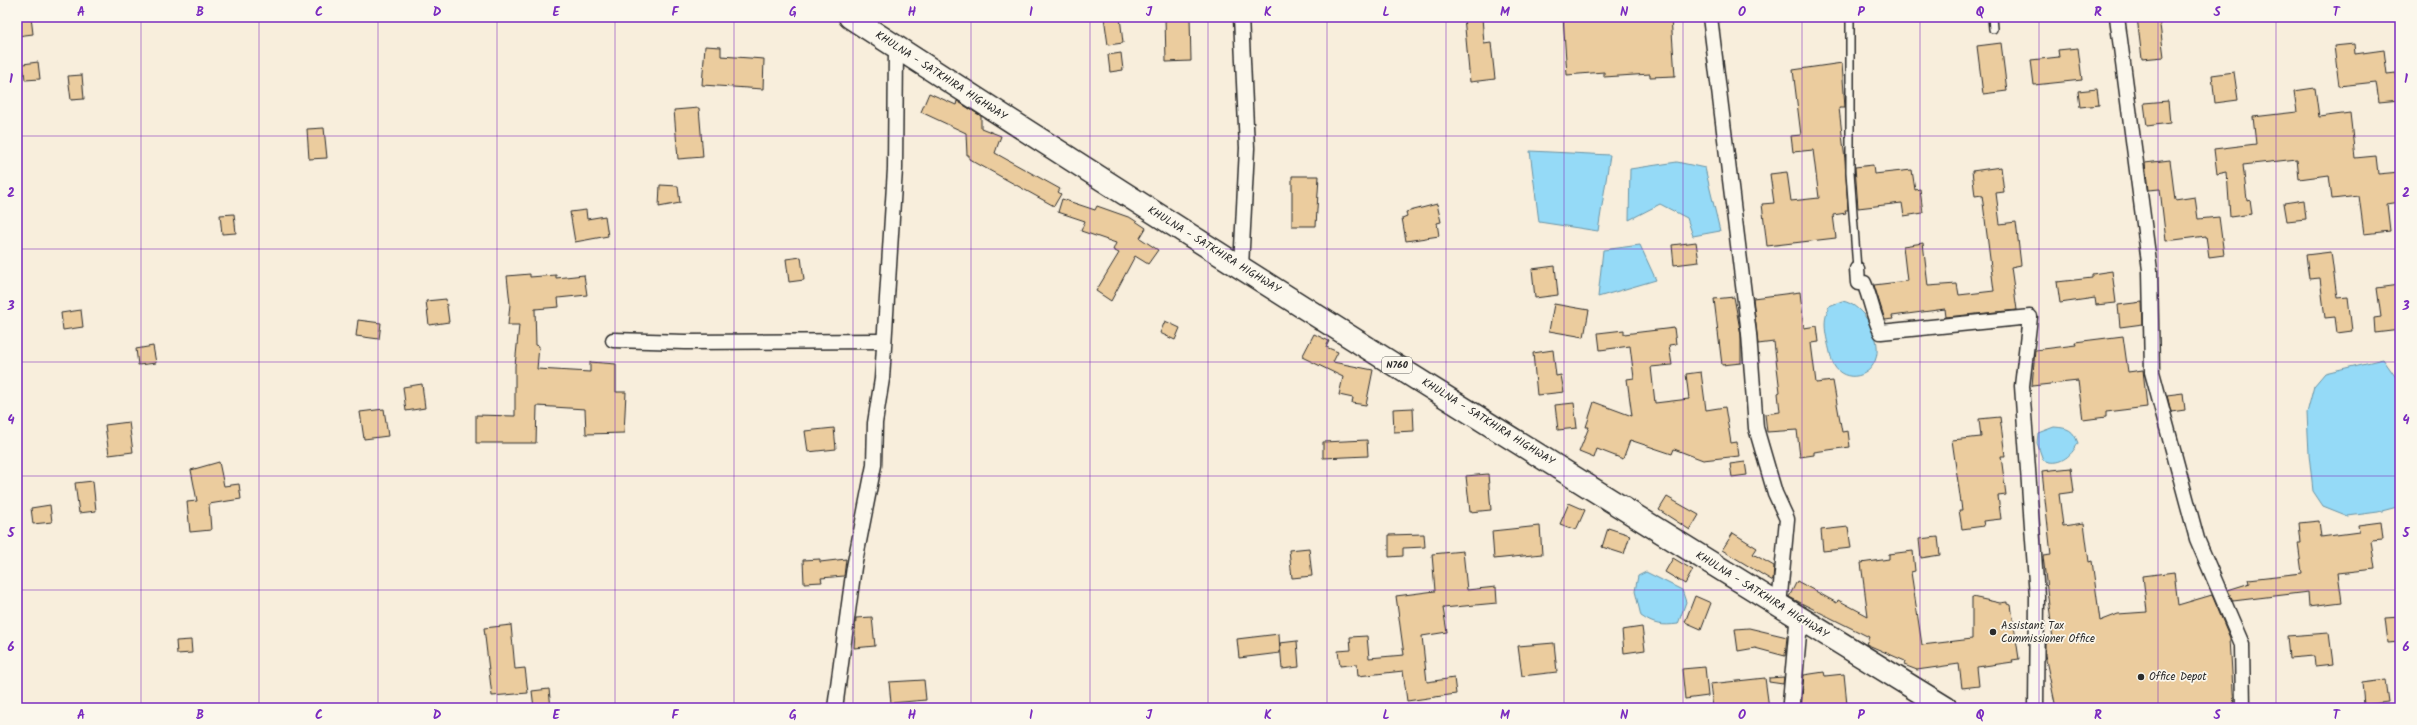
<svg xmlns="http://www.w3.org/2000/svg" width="2417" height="725" font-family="Kalam,sans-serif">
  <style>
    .water { fill: #95daf7; stroke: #6b94a5 }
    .building { fill: #ebcc9e; stroke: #2b2b2b }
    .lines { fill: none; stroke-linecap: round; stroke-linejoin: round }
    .service-casing { stroke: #2b2b2b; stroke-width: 10 }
    .minor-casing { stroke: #2b2b2b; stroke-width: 17 }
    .tertiary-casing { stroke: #2b2b2b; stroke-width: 20 }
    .trunk-casing { stroke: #2b2b2b; stroke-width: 25 }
    .service { stroke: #fbf7ec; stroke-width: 7 }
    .minor { stroke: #fbf7ec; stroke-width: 14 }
    .tertiary { stroke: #fbf7ec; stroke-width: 17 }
    .trunk { stroke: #fbf7ec; stroke-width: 22 }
    .grid { fill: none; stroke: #7b2cbf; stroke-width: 1; stroke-opacity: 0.55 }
    .poi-dot { fill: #2b2b2b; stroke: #fbf7ec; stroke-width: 1.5 }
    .labels { text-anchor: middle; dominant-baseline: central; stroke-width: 3.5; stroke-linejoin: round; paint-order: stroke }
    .shield { fill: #fbf7ec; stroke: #696865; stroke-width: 1 }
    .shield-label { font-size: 10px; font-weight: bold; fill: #2b2b2b }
    .street-label { font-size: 11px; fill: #2b2b2b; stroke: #fbf7ec }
    .poi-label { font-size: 11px; fill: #2b2b2b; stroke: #fbf7ec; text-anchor: start }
    .neatline { fill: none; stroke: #7b2cbf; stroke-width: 1.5 }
    .grid-label { font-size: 13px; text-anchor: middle; font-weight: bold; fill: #7b2cbf }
  </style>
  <rect width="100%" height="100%" fill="#f8eedc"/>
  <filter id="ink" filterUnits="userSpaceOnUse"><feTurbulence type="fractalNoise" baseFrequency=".025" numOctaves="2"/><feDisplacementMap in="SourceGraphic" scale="8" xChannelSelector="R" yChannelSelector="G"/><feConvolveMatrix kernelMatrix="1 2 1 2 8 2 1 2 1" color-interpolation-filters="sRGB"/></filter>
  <g filter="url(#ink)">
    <!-- water -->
    <g class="water">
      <path d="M1530,151L1610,155L1598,231L1539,222Z"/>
      <path d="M1677,162L1705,168L1720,231L1693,236L1687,218L1660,204L1629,220L1630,169Z"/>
      <path d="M1640,245L1656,280L1598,297L1603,250Z"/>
      <path d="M1842,301C1864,304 1884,340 1875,361C1866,383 1835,381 1831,357C1827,338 1821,324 1829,306Z"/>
      <path d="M2383,359L2397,379L2400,399V493L2397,507L2378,512L2348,516L2323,506L2313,491L2309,454L2307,413L2314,386L2325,373Z"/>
      <path d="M2054,427C2069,428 2073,430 2078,443C2071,457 2058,467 2043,460L2037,443L2038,433Z"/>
      <path d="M1646,572L1682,590L1686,602L1678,624C1662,626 1654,625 1641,616L1635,591L1638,576Z"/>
    </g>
    <!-- building -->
    <g class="building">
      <path d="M31,17L33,34L17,36V19Z"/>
      <path d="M1104,17H1120L1123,43L1108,45Z"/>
      <path d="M1165,17H1190L1191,61L1166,62Z"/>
      <path d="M1464,17H1482L1484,44L1491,43L1495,79L1470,82Z"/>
      <path d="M1563,17H1671L1675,76L1650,77V74L1604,77V72L1567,75Z"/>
      <path d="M2137,17H2159L2164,57L2142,59Z"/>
      <path d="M2001,43L2007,91L1983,94L1977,46Z"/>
      <path d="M2354,44L2355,54L2384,50L2387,74L2396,73L2400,100L2379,102L2376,82L2339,86L2334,46Z"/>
      <path d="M705,46L721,47V56L764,59L763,89L702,85Z"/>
      <path d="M2078,48L2082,80L2034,85L2031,60L2059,57L2058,50Z"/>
      <path d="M1121,53L1123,70L1110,72L1108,55Z"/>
      <path d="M38,62L40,79L25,80L23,64Z"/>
      <path d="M1842,63L1845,108H1839L1845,160L1848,210H1845L1846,213L1833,215L1836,238L1767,246L1762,204L1774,203L1770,174L1787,172L1791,201L1819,198L1813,150L1793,152L1791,136L1801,135L1793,70Z"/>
      <path d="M2234,72L2238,100L2215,103L2212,75Z"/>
      <path d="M82,75L84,99L71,100L68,76Z"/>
      <path d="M2315,88L2319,117L2350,113L2355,158L2376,156L2378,174L2400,172V202L2387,204L2390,231L2364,234L2359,196L2332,199L2329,175L2299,179L2297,159L2243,165L2247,200L2250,199L2252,214L2230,217L2227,172L2217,174L2214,149L2256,144L2253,117L2297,112L2294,91Z"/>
      <path d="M2097,89L2099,105L2080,107L2078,91Z"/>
      <path d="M929,93L956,105L957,101L981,116V128L1001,136L995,153L1060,189L1058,192L1061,194L1054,206L969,159V155H967L966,133L921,112Z"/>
      <path d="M2168,101L2170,123L2147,126L2144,103Z"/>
      <path d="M699,108L703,157L678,159L674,110Z"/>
      <path d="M324,128L327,158L309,159L307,129Z"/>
      <path d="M2170,160L2175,200L2195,197L2198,219L2219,217L2224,255L2209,257L2206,236L2166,241L2160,189L2148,190L2145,163Z"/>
      <path d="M1873,165L1874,174L1912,170L1915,190L1920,189L1923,213L1904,216L1902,203L1858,208L1855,167Z"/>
      <path d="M2001,167L2004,192L1996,193L2000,224L2016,222L2021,265L2011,267L2017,310L1946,317L1945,309L1892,316L1893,319L1885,320L1874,285L1907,281L1903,246L1923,243L1928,286L1957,284L1959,295L1994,291L1982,195L1975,196L1972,171Z"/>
      <path d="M1292,176H1319L1316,226H1292Z"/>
      <path d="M660,185L678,186L680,203L659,207Z"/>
      <path d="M1062,199L1095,210L1097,206L1131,218L1146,228L1140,238L1158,250L1148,264L1135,256L1111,301L1096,291L1119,253L1113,250L1116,243L1081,231L1085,221L1058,212Z"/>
      <path d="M2304,200L2306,219L2287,221L2284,203Z"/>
      <path d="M1437,204L1441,222L1437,223L1439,236L1406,241L1402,218L1407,216L1406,212Z"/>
      <path d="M586,210L587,219L605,216L608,236L575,242L570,212Z"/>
      <path d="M234,214L236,233L222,234L220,215Z"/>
      <path d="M1696,242L1699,262L1674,265L1672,245Z"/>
      <path d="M2331,252L2337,298L2348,297L2352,331L2337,333L2335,317L2325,318L2320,278L2309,279L2306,255Z"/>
      <path d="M801,257L804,280L789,282L786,259Z"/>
      <path d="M1555,266L1558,295L1535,298L1532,269Z"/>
      <path d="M2112,271L2116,303L2096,305L2095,298L2060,303L2057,282L2092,278V274Z"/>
      <path d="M530,274V277L556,275V278L584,275L587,295L558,298L559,307L535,309L536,345L539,346L537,369L590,372V362L616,364V392H626L624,433L586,434L585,409L537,406L536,443H476V415L515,416V366L519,325H508L510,304L507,276Z"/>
      <path d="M2400,285V330L2375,333L2374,318L2381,317L2377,288Z"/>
      <path d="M1800,292L1804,328L1817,326L1819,342L1811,343L1816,383L1833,381L1842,432L1848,431L1850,447L1814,452V455L1800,457L1797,430L1767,432L1765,414L1780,412L1778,393L1780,392L1774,342L1758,344L1753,298Z"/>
      <path d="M1734,297L1741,335V363L1722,365L1714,299Z"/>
      <path d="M446,299L449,322L429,325L426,301Z"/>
      <path d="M2142,302L2143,324L2120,327L2118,305Z"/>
      <path d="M1554,304L1589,310L1584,337L1549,331Z"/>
      <path d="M81,310L83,327L63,330L61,313Z"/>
      <path d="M358,320L381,323L379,339L356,336Z"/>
      <path d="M1165,321L1180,328L1175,340L1160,333Z"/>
      <path d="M1674,328L1676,344L1669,345L1672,365L1651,367L1655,403L1689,399L1686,374L1701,372L1706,410L1725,407L1731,443L1737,442L1739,456L1703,460L1674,449L1672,454L1630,440L1623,459L1597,449L1594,458L1579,452L1589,427H1586L1594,402L1632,416L1627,379L1634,378L1630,346L1600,350L1598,333L1624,330V334Z"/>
      <path d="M1314,334L1329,341L1326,347L1338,352L1333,362L1373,370L1366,405L1352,403L1353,398L1339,395L1343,377L1302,357Z"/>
      <path d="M2123,336L2128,372L2143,370L2147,407L2106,412V417L2083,420L2078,381L2032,386L2035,350L2076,345L2075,342Z"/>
      <path d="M153,346L156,363L138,365L136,349Z"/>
      <path d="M1553,350L1556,376L1561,375L1564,392L1537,395L1533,353Z"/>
      <path d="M422,384L425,408L406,411L403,387Z"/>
      <path d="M2183,393L2185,410L2171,412L2167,395Z"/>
      <path d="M1574,403L1577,428L1558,430L1555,405Z"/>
      <path d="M1413,408L1414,431L1394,432L1393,409Z"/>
      <path d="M384,409L388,436L364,439L360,412Z"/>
      <path d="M2000,417L2005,456H2001L2006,495L1998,496L2001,519L1983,521L1984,526L1962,529L1959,510H1962L1952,440L1981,437L1979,419Z"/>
      <path d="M129,422L133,452L109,455L105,425Z"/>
      <path d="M834,428L836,449L808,452L805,431Z"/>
      <path d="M1367,440L1368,456L1323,458V442Z"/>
      <path d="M219,462L224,486L239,484L241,499L209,504L211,530L190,532L187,502L197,501L191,470Z"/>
      <path d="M1745,462L1747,475L1732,477L1730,464Z"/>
      <path d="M2071,468L2074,492L2059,494L2063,526L2084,523L2089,562L2092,561L2100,621L2118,614L2147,612L2143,576L2174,572L2178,605L2212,595L2230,638L2234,708H2056L2045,655V644L2053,639L2043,556L2051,555L2042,471Z"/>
      <path d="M1488,474L1491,510L1470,512L1466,476Z"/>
      <path d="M93,481L96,511L79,513L75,483Z"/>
      <path d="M1667,497L1699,515L1690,530L1659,510Z"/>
      <path d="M1569,503L1585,510L1576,530L1560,524Z"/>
      <path d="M50,505L52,522L33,524L31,508Z"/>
      <path d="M2319,521L2321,537L2359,532L2358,525L2381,522L2383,539L2371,540L2375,569L2338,573L2342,602L2309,606L2308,592L2233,601L2228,590L2250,583L2249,579L2302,573L2298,543H2301L2299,523Z"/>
      <path d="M1540,526L1542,554L1494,559L1492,531Z"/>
      <path d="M1848,527L1851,548L1823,551L1821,530Z"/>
      <path d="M1608,528L1630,535L1624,554L1602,547Z"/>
      <path d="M1733,533L1757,548L1753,554L1774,566L1773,581L1722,550Z"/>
      <path d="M1424,534L1425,547L1403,548V556L1389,557V535Z"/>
      <path d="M1938,537L1940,555L1921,558L1919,539Z"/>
      <path d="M1309,548L1312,576L1292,578L1289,550Z"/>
      <path d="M1463,551L1467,590L1496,587L1497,603L1443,608L1447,632L1422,636L1427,682L1454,678L1456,694L1407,701L1403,671L1358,676L1357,664L1340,666L1338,651L1351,650L1350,637L1367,636L1369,658L1404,655L1396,596L1435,591L1432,554Z"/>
      <path d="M1913,551L1915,571L1911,572L1922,645L1972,639V597L2000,603L2007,602V604L2011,605L2019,659L2012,660L2013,662L1977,667L1979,686L1962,688L1959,664L1917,670L1904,665L1905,661L1866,644L1869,637L1789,597L1797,581L1837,603L1838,600L1868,616L1861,563L1889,559V554Z"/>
      <path d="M1673,558L1693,570L1685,584L1665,572Z"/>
      <path d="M820,559V562L846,559L844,576L821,578L822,582L804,583L803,560Z"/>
      <path d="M1695,596L1711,603L1701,629L1685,622Z"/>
      <path d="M872,617L875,646L854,648L856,618Z"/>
      <path d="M2400,617V642L2388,643L2385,618Z"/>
      <path d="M511,625L515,669L525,668L528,693L492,696L484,628Z"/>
      <path d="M1642,627L1645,650L1624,653L1622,630Z"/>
      <path d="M1749,628L1787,637L1785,656L1755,648L1738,651L1735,629Z"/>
      <path d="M2329,633L2333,664L2315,666L2314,656L2289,658L2287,636Z"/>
      <path d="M1279,634L1280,653L1239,658L1237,639Z"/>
      <path d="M191,640L192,653L177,654L176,641Z"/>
      <path d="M1297,641L1299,667L1282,669L1280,643Z"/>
      <path d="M1554,643L1557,672L1522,676L1518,646Z"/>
      <path d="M1705,667L1708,696L1685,699L1682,669Z"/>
      <path d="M1824,672L1825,676L1844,674L1847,704L1801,708L1804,675Z"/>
      <path d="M1784,677L1783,684L1769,682V678Z"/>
      <path d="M1765,678L1769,708H1713L1710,684Z"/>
      <path d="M924,680L926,700L891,703L889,682Z"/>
      <path d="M2385,680L2388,702L2364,705L2362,683Z"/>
      <path d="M549,689L551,708H534L532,691Z"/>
    </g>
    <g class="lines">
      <!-- service casing -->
      <g class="service-casing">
        <g id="service">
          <path d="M1850,17V172L1857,269"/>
          <path d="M1992,17L1993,29"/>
        </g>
      </g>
      <!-- minor casing -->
      <g class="minor-casing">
        <g id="minor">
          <path d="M1241,17L1247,148L1241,267"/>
          <path d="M1710,17L1749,334L1756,428L1775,493L1787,519L1779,606"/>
          <path d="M2117,17L2150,270L2152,372L2197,539L2242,644L2243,708"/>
          <path d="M1857,269L1858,283H1864C1871,299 1873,316 1881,332L2030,317L2022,386L2037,596L2036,708"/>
          <path d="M613,340L685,342L884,341"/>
          <path d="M835,708L854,567L874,465L875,423L882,379L895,169L896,47"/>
        </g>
      </g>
      <!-- tertiary casing -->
      <g class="tertiary-casing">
        <path id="tertiary" d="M1791,708L1799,618"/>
      </g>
      <!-- trunk casing -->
      <g class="trunk-casing">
        <path id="trunk" d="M850,17C1213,252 1578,482 1946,708"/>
      </g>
      <!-- service -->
      <use href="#service" class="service"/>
      <!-- minor -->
      <use href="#minor" class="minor"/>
      <!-- tertiary -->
      <use href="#tertiary" class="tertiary"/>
      <!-- trunk -->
      <use href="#trunk" class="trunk"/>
    </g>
  </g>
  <!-- grid -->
  <path class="grid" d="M141,17V708M259,17V708M378,17V708M497,17V708M615,17V708M734,17V708M853,17V708M971,17V708M1090,17V708M1208,17V708M1327,17V708M1446,17V708M1564,17V708M1683,17V708M1802,17V708M1920,17V708M2039,17V708M2158,17V708M2276,17V708M17,136H2400M17,249H2400M17,362H2400M17,476H2400M17,590H2400"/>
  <!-- markers -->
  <g class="poi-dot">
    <circle cx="1993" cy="632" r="4"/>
    <circle cx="2141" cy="677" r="4"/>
  </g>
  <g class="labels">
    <!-- shield labels -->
    <rect class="shield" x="1382" y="357" width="30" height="16" rx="3"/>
    <g class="shield-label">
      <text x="1397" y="365">N760</text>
    </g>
    <!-- street labels -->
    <g class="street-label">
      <text transform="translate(941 76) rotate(33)">KHULNA - SATKHIRA HIGHWAY</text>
      <text transform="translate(1214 250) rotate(32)">KHULNA - SATKHIRA HIGHWAY</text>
      <text transform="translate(1488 422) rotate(32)">KHULNA - SATKHIRA HIGHWAY</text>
      <text transform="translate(1762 595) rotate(32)">KHULNA - SATKHIRA HIGHWAY</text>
    </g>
    <!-- poi labels -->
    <g class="poi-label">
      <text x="2001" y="626">Assistant Tax<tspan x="2001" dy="13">Commissioner Office</tspan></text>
      <text x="2149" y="677">Office Depot</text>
    </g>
  </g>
  <!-- margin -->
  <rect width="2417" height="725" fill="none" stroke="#fbf7ec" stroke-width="44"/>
  <rect x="22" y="22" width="2373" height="681" class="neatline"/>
  <g class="grid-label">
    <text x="81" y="16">A</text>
    <text x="200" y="16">B</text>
    <text x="319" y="16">C</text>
    <text x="437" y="16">D</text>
    <text x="556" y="16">E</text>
    <text x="675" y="16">F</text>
    <text x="793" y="16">G</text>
    <text x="912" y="16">H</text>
    <text x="1031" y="16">I</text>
    <text x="1149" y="16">J</text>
    <text x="1268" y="16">K</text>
    <text x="1386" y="16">L</text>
    <text x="1505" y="16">M</text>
    <text x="1624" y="16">N</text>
    <text x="1742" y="16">O</text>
    <text x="1861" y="16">P</text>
    <text x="1980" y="16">Q</text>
    <text x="2098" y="16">R</text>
    <text x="2217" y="16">S</text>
    <text x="2336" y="16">T</text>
    <text x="11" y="83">1</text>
    <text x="2406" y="83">1</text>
    <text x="11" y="197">2</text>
    <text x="2406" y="197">2</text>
    <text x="11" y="310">3</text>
    <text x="2406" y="310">3</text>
    <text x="11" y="424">4</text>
    <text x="2406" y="424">4</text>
    <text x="11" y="537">5</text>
    <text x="2406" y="537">5</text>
    <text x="11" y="651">6</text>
    <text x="2406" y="651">6</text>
    <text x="81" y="719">A</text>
    <text x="200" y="719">B</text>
    <text x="319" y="719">C</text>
    <text x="437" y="719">D</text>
    <text x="556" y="719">E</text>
    <text x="675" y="719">F</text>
    <text x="793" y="719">G</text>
    <text x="912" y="719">H</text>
    <text x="1031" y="719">I</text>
    <text x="1149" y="719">J</text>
    <text x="1268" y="719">K</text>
    <text x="1386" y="719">L</text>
    <text x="1505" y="719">M</text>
    <text x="1624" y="719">N</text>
    <text x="1742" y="719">O</text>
    <text x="1861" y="719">P</text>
    <text x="1980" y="719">Q</text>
    <text x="2098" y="719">R</text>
    <text x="2217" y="719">S</text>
    <text x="2336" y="719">T</text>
  </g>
</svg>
